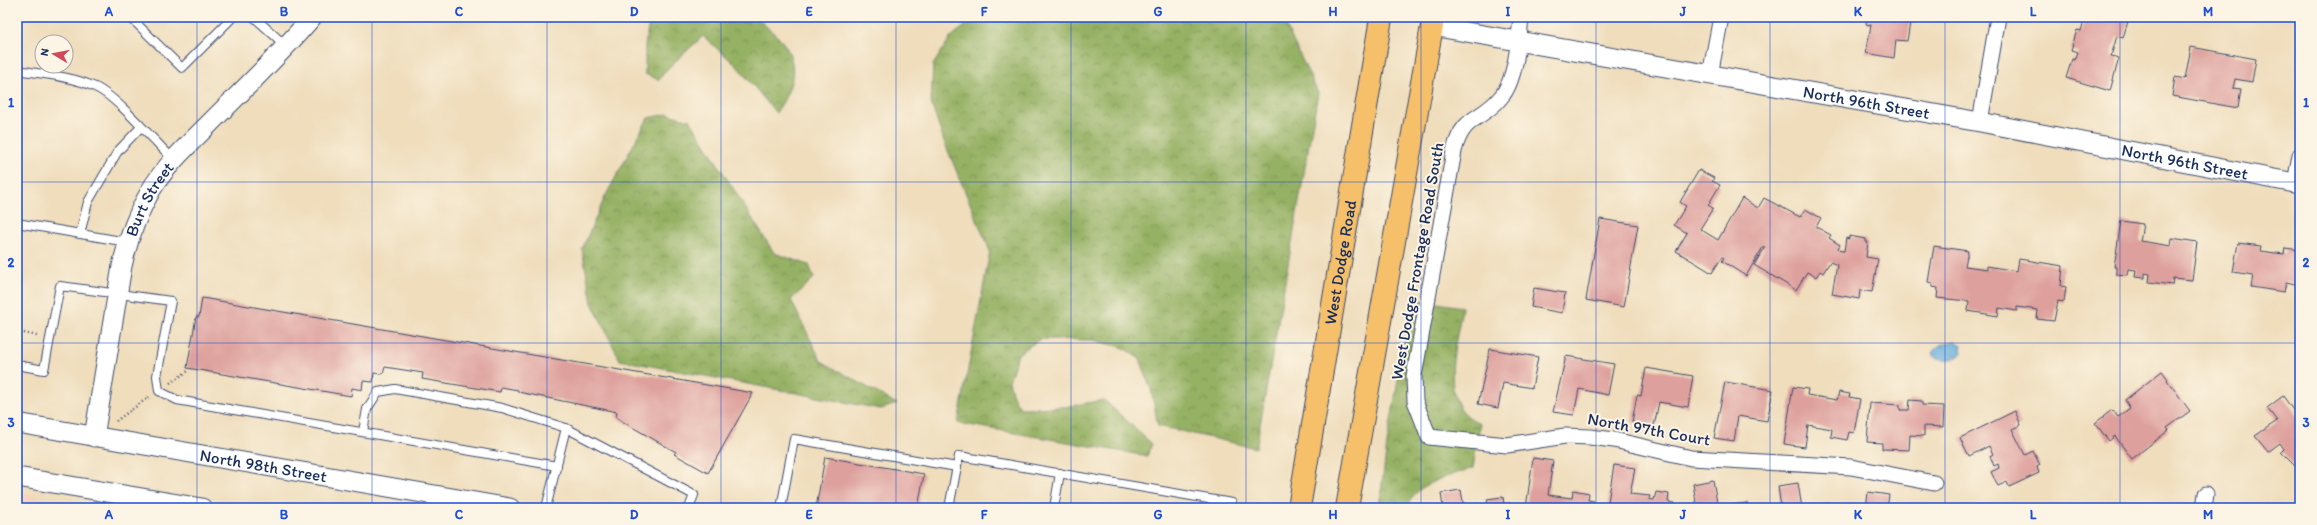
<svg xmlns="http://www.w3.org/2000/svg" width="2317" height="525" font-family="Itim,sans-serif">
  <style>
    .built { fill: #f3d4bf }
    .forest { fill: url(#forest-crowns); stroke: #587060 }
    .water { fill: url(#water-ripples); stroke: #406e9d }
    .building { fill: #dea09d }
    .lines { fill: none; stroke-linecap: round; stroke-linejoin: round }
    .service-casing { stroke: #3b496c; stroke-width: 10 }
    .minor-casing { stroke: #3b496c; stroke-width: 17 }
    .tertiary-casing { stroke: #3b496c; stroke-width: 21 }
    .motorway-casing { stroke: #3b496c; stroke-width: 24 }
    .path { stroke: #3b496c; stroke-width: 2.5; stroke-dasharray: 1 3; stroke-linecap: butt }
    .service { stroke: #fff; stroke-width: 8 }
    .minor { stroke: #fff; stroke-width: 15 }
    .tertiary { stroke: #fff; stroke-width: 19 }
    .motorway { stroke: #f6c06b; stroke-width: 22 }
    .grid { fill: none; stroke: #1d4ed8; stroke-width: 1; stroke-opacity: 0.55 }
    .labels { text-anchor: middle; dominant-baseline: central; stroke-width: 4; stroke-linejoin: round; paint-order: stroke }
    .street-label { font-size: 17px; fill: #1b2f5e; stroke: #fcf5e5 }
    .neatline { fill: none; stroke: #1d4ed8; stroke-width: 1.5 }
    .grid-label { font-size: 13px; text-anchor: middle; font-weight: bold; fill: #1d4ed8 }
  </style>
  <defs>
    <pattern id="forest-crowns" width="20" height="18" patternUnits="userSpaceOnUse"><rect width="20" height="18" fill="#95b163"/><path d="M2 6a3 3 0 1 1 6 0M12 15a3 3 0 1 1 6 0" fill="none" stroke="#799055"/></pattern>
    <pattern id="water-ripples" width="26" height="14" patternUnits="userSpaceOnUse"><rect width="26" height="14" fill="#65addc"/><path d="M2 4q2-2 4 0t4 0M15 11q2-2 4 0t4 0" fill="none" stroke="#528db6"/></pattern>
  </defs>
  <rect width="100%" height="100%" fill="#fcf5e5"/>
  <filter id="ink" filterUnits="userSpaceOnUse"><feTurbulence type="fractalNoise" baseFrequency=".025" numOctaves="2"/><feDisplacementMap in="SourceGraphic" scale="8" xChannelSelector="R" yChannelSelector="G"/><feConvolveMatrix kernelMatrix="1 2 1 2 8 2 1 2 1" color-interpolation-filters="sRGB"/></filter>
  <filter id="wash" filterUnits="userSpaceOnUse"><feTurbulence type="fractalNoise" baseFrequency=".012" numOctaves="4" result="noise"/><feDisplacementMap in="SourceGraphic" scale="16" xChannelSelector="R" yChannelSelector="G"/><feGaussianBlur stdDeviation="0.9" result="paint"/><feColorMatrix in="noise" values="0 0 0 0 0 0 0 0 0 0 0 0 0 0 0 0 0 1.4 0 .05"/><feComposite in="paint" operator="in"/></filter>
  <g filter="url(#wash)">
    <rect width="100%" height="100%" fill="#efddbc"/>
    <!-- built -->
    <path class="built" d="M17,493L103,508H17Z"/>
    <!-- forest -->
    <g class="forest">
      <path d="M650,17H757C764,26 773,31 780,39C802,64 792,89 776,113L736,65L703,36L666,70L659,80L645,74V45Z"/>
      <path d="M976,17H1243L1285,24L1318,93L1256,448L1158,426L1151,389L1140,359L1122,347L1092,340L1040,339L1018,354L1009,381L1013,396L1020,408L1065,407L1104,400L1152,444L1147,456L958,423L990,251L943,139L931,103L933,65L951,37Z"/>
      <path d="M668,114L690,120L774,253L809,265L814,278L791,300L821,361L897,404L881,409L620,360L592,303L582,249L605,197L648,118Z"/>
      <path d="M1412,299L1462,307C1457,343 1435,406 1480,423L1473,468C1451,476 1414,482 1407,508H1379L1387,444Z"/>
    </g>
    <!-- water -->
    <path class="water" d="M1955,341L1961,345L1962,353C1955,361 1943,361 1934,356L1933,351L1940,345Z"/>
    <g id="blocks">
      <!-- building -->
      <g class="building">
        <path d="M1867,17H1911L1907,41L1896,40L1894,58L1866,53L1871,25L1866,24Z"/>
        <path d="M2085,17H2115L2128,21L2123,38L2117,36L2111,56L2119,58L2110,91L2066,78L2072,59L2075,60L2078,52L2071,50L2077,30L2081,31Z"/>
        <path d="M2191,47L2256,59L2252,82L2235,79L2233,88L2241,89L2238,108L2172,96L2175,77L2185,79Z"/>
        <path d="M1699,170L1714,178L1712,181L1720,185L1708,205L1713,208L1700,229L1718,240L1742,198L1758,208L1764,198L1800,217L1805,209L1821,218L1816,227L1831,235L1829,238L1840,245L1838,248L1841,251H1844L1846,238L1849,239V236L1866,239V242H1868L1866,257L1878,259L1872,292L1860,290L1859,299L1832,294L1837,265L1830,262L1823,273L1820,271L1816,277L1807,272L1796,290L1754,265L1765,247H1763L1746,276L1722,261L1724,258L1722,257L1712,273L1676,251L1687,233L1674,225L1686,206L1680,202Z"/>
        <path d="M1600,219L1638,225L1624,307L1586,300Z"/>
        <path d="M2121,221L2143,224L2140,241L2171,246L2172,238L2197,242L2192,280L2173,278L2172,285L2149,282L2150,274L2145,273V278L2135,277L2136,270L2128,269L2127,275L2116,274V267H2114Z"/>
        <path d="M2238,243L2261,246L2260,251L2284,254L2285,248L2300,250V285L2286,282L2284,292L2251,287L2253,275L2233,272Z"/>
        <path d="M1934,246L1968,251L1965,266L1987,269V266L2017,271L2019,259L2063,266L2061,286L2066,287L2064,302L2058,301L2054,321L2037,319L2038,310L2017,307V311L1999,308L1998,316L1968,311L1969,301L1937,298L1938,288L1932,287V283L1928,282Z"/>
        <path d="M1534,288L1565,293L1562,313L1531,307Z"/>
        <path d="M202,298L753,393L708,473L674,454L676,452L625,423L616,417L617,412L518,392V390L501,387L500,392L422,379L423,373L385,367L383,374L374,373L373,382L363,381L362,390L352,388L351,396L187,368L196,317H199Z"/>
        <path d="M1490,349L1538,357L1532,388L1503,383L1498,408L1478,404Z"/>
        <path d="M1566,356L1614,364L1608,395L1579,389L1574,415L1553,412Z"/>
        <path d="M1646,368L1693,376L1688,407L1659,402L1654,426L1632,422L1637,395L1641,396Z"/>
        <path d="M2162,371L2168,379L2167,380L2190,411L2167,428L2169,430L2132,459L2115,436L2109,441L2095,423L2112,410L2118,417L2130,408L2125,400Z"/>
        <path d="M1725,382L1773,390L1767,421L1738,416L1734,441L1714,438Z"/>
        <path d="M1793,387L1808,389L1807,395L1837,400L1839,392L1850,394L1849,397L1860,399L1854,433L1849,432L1847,440L1831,437L1832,429L1808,425L1805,447L1784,444Z"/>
        <path d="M2283,396L2300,420L2299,470L2281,452L2284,449L2280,443L2268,452L2255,436L2277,421L2267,408Z"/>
        <path d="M1910,400L1922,401V405L1944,406L1943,427L1924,426V436L1910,435L1909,450L1882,449V443L1867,442L1870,403L1900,405V410H1909Z"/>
        <path d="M2015,411L2021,425L2012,429L2025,455L2033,451L2040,465L2037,467L2039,473L2009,487L2007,482L1998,486L1991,472L1999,468L1998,464L1994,466L1990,456L1993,454L1989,446L1969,456L1960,438Z"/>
        <path d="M825,457L924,474L918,508H816Z"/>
        <path d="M1533,458L1553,461L1548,495L1572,498L1573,490L1589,493L1588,500L1594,501L1593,508H1526Z"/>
        <path d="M1614,465L1635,468L1630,494L1650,496L1649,499L1654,500L1656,492L1669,494L1668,502L1675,503L1674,508H1607Z"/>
        <path d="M1713,480L1718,508H1697L1693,484Z"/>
        <path d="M1798,483L1802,508H1781L1778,486Z"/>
        <path d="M1461,490L1464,508H1443L1441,493Z"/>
        <path d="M1868,492L1889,495L1887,508H1866Z"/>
        <path d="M1503,497L1504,504L1510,503L1511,508H1480L1488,506L1487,499Z"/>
        <path d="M1747,503L1748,508H1719V507Z"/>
        <path d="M1833,503L1834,508H1806V507Z"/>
      </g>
    </g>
  </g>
  <g filter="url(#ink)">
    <use href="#blocks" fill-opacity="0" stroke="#3b496c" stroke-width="1"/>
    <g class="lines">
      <!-- service casing -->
      <g class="service-casing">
        <g id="service">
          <path d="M130,17L182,68L233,17"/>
          <path d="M254,17L286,46"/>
          <path d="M17,70C42,74 71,76 95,87C116,96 155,142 174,160"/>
          <path d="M17,223L127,242"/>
          <path d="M80,234L88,202L118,151L141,127"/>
          <path d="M17,365L44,370L60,286L171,301L157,376L159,391L177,400L557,466"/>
          <path d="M363,432L367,409L378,392L395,389L502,408L566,428L694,495L689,508"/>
          <path d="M546,508L566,428"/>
          <path d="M781,508L794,439L957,467"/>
          <path d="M949,508L959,456L1232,503L1231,508"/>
          <path d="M1054,508L1060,473"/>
        </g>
      </g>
      <!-- minor casing -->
      <g class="minor-casing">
        <g id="minor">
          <path d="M1521,17C1519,39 1516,80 1501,97C1482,121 1463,114 1454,151L1414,376L1415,401L1429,437L1507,445L1565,436L1590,437L1614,440L1691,458L1851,467L1934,483"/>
          <path d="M1710,75L1721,17"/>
          <path d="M1980,122L1998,17"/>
          <path d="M2295,183L2300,155"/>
          <path d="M2204,508L2206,494"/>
        </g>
      </g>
      <!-- tertiary casing -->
      <g class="tertiary-casing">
        <g id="tertiary">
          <path id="s1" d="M1432,26L1980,122L2300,184"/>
          <path id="s2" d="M17,423L510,508"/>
          <path id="s3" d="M94,437L122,266C128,239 137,214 151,190C166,165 188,145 209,124C244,89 280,55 312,17"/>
          <path d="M17,477L202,508"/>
        </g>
      </g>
      <!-- motorway casing -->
      <g class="motorway-casing">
        <g id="motorway">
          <path id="s4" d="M1299,508L1381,18"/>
          <path d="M1347,508L1432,26"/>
        </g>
      </g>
      <!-- path -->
      <g class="path">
        <path d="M24,333L37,336"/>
        <path d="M170,383L188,371"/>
        <path d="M116,421L149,397"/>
      </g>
      <!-- service -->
      <use href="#service" class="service"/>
      <!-- minor -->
      <use href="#minor" class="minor"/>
      <!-- tertiary -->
      <use href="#tertiary" class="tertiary"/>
      <!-- motorway -->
      <use href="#motorway" class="motorway"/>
    </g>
  </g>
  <!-- grid -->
  <path class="grid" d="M197,17V508M372,17V508M547,17V508M721,17V508M896,17V508M1071,17V508M1246,17V508M1421,17V508M1596,17V508M1770,17V508M1945,17V508M2120,17V508M17,182H2300M17,343H2300"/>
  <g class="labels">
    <!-- street labels -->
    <g class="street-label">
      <text stroke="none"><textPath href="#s1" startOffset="441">North 96th Street</textPath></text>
      <text stroke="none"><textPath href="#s1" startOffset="765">North 96th Street</textPath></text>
      <text stroke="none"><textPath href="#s3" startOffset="246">Burt Street</textPath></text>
      <text transform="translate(1417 261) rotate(-80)">West Dodge Frontage Road South</text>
      <text stroke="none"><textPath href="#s4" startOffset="249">West Dodge Road</textPath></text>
      <text transform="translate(1649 429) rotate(10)">North 97th Court</text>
      <text stroke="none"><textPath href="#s2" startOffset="250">North 98th Street</textPath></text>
    </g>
  </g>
  <!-- margin -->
  <rect width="2317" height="525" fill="none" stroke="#fcf5e5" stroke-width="44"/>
  <!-- north arrow -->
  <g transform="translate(54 54) rotate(280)"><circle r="19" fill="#fcf5e5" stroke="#a2a6af"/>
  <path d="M0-3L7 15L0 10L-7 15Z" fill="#d1495b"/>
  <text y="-6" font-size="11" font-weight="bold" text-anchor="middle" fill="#1b2f5e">N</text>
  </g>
  <rect x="22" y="22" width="2273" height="481" class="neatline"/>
  <g class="grid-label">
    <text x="109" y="16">A</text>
    <text x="284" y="16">B</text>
    <text x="459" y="16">C</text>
    <text x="634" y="16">D</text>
    <text x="809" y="16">E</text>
    <text x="984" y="16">F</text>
    <text x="1158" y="16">G</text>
    <text x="1333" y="16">H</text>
    <text x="1508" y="16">I</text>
    <text x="1683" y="16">J</text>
    <text x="1858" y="16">K</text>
    <text x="2033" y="16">L</text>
    <text x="2208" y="16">M</text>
    <text x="11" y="107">1</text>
    <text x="2306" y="107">1</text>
    <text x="11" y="267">2</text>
    <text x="2306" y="267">2</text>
    <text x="11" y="427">3</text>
    <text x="2306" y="427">3</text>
    <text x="109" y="519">A</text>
    <text x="284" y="519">B</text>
    <text x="459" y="519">C</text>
    <text x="634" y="519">D</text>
    <text x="809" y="519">E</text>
    <text x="984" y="519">F</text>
    <text x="1158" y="519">G</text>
    <text x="1333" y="519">H</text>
    <text x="1508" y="519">I</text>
    <text x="1683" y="519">J</text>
    <text x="1858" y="519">K</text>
    <text x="2033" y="519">L</text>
    <text x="2208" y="519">M</text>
  </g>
</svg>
